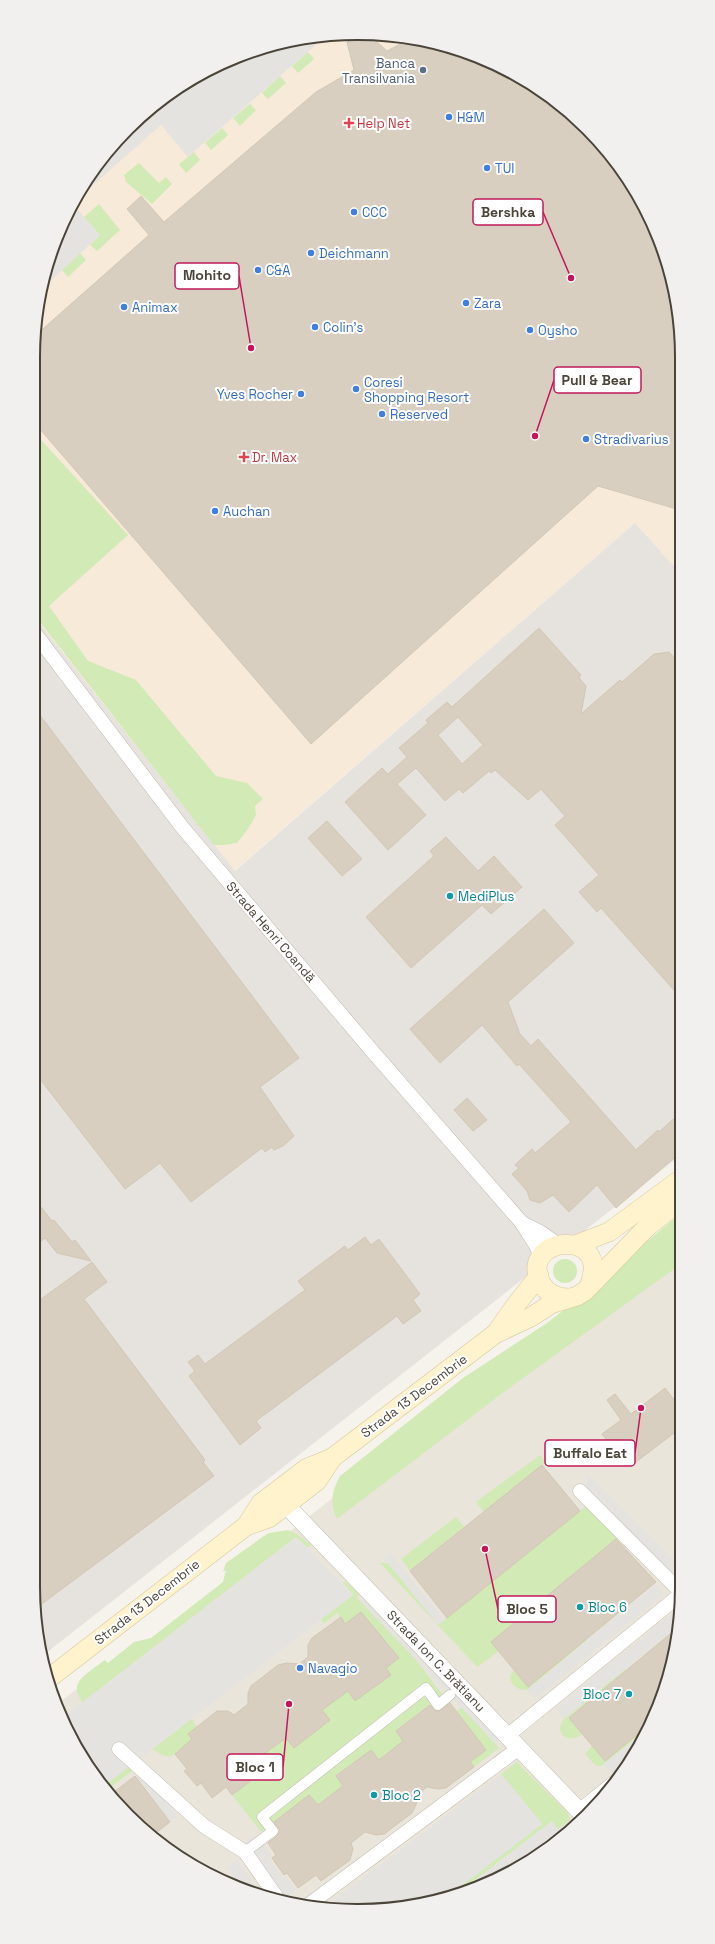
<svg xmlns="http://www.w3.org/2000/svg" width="715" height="1944" font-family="'Space Grotesk',sans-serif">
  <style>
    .residential { fill: #eae5da }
    .commercial { fill: #f7ead8 }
    .industrial { fill: #e6e2dd }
    .green { fill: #d2eab5 }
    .parking { fill: #e5e3e0 }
    .building { fill: #d8cfc1; stroke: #d3c7b4; fill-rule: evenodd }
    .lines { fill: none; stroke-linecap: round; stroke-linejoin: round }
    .pedestrian-casing { stroke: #c2bbae; stroke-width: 11 }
    .minor-casing { stroke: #c2bbae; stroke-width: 15 }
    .tertiary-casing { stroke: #c2bbae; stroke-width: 18 }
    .secondary-casing { stroke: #d6c79b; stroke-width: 20 }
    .pedestrian { stroke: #fff; stroke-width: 10 }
    .minor { stroke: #fff; stroke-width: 14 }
    .tertiary { stroke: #fff; stroke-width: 17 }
    .secondary { stroke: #fff3cd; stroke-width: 19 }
    .service-dot { fill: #5c6f8a; stroke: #fff; stroke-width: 1.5 }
    .shop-dot { fill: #3f7fe0; stroke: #fff; stroke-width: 1.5 }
    .health-dot { fill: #e0444e; stroke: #fff; stroke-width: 1.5 }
    .culture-dot { fill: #0f9aa8; stroke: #fff; stroke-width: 1.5 }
    .labels { text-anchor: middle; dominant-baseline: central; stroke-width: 4; stroke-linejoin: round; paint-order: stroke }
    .service-label { font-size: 13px; fill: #4e5e75; stroke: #fff; text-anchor: end }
    .shop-label { font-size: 13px; fill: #366cbe; stroke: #fff; text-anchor: start }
    .health-label { font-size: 13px; fill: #be3a42; stroke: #fff; text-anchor: start }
    .culture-label { font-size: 13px; fill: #0d838f; stroke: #fff; text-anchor: start }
    .street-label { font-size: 13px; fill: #4b4439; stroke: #fff }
    .rim { fill: none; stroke: #4b4439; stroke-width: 2 }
    .leader { fill: none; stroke: #c2185b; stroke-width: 1.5 }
    .callout-dot { fill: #c2185b; stroke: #fff; stroke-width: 1.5 }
    .callout { fill: #fff; stroke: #c2185b; stroke-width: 1.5 }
    .callout-label { font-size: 14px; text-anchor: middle; font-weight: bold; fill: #4b4439 }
  </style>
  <rect width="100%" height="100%" fill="#f6f3ec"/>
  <!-- residential -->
  <path class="residential" d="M681,1226L682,1586L671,1670L627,1767L587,1816L538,1856L441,1900L379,1910L315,1908L214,1877L160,1844L114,1801L56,1705L133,1646L147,1643Z"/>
  <!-- commercial -->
  <path class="commercial" d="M378,34L441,44L520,77L601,143L649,214L679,315L680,573L635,523L234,871L33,615V358L44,274L66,214L100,160L143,114L195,77L253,50L315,36Z"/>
  <!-- industrial -->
  <path class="industrial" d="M635,523L680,573L681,1155L41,1657L39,1650L33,1586V615L235,871Z"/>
  <!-- green -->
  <g class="green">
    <path d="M308,52L314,59L298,73L292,66Z"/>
    <path d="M280,76L286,83L268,99L262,93Z"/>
    <path d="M250,104L256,110L240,126L233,118Z"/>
    <path d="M222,128L228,135L211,150L205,143Z"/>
    <path d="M194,152L200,160L186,173L179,164Z"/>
    <path d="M139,163L159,183L166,177L172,184L152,204L126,182L124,175Z"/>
    <path d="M99,204L120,230L97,251L90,245L100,235L84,217Z"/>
    <path d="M80,253L86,260L68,277L62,270Z"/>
    <path d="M33,431L128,535L49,606L88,661L136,680L216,776L247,783L263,799L255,806L256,815L248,829L237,843L224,845H214L33,613Z"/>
    <path d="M681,1213V1264L504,1392L337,1519C329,1502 332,1491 340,1476L463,1378L547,1323L578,1299Z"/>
    <circle cx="565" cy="1271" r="12"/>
    <path d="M540,1455L546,1463L542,1465L484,1512L476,1502Z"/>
    <path d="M590,1503L619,1537L492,1642L499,1651L477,1667L380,1563H388L438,1625Z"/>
    <path d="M456,1517L464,1527L410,1571L401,1559Z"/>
    <path d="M288,1530L297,1534L311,1545L308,1548L296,1537L87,1699L90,1711C64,1684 81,1678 105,1660L108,1663L134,1642L151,1638L223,1582L226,1570L223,1572L226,1563L264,1536L269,1533Z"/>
    <path d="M345,1581L359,1595L357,1598L414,1657L448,1702L435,1711L430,1704L396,1731L403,1741L379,1760L371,1750L336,1776L343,1786L318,1805L309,1796L261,1832L232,1795L268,1768L261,1756L286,1738L294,1748L330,1720L322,1710L348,1691L355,1701L391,1675L386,1668L399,1658L361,1612L345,1624L337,1613L324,1624L321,1619L353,1595L343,1583Z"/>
    <path d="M586,1639L587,1640L527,1690C517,1691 506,1682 512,1672Z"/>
    <path d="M625,1669L626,1670L569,1718L583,1734C568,1745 553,1734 564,1719Z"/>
    <path d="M461,1707L499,1748L474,1767L470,1762L486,1750L457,1711Z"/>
    <path d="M192,1719L197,1727L188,1734L192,1739L171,1757L162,1755L152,1749Z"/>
    <path d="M644,1729L643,1733L601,1766H596L585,1754L592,1746L605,1761Z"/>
    <path d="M517,1762L568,1813L570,1820L558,1829L551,1822L459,1892L445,1898L542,1824L501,1774Z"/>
    <path d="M131,1765L135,1769L107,1790L104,1786Z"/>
  </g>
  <!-- parking -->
  <g class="parking">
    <path d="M327,35L188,157L161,125L75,201L100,160L143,114L195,77L253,50L315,36Z"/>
    <path d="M77,209L100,235L42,289L44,274L66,216L67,217Z"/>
    <path d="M587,1474L680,1565L675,1576L586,1488Z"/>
    <path d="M296,1537L353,1595L104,1786L62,1718Z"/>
    <path d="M390,1553L444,1620L438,1625L384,1558Z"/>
    <path d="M656,1584L664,1594L535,1699L527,1690Z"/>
    <path d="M359,1595L499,1739L497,1745L361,1602Z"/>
    <path d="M679,1608L677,1627L564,1719L556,1708Z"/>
    <path d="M643,1733L630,1760L613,1774L604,1764Z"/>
    <path d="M143,1771L178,1817L171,1822L136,1776Z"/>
    <path d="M501,1774L542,1824L445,1898L379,1910L323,1908Z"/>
    <path d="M552,1821L561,1834L521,1864L459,1892Z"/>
    <path d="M256,1834L272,1856L269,1858L283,1878L286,1876L296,1890L284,1899L243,1843Z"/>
    <path d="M237,1860L259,1891L240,1885L227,1868Z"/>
  </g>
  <!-- building -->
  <g class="building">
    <path d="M363,34H368L387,51L410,39L441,44L520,77L601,143L649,214L679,315L680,510L598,486L311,744L33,421V358L36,335L149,235L127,209L141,196L164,222L316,92L354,70L347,42Z"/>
    <path d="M539,628L581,675L579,678L586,686L581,714L620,680L622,682L654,654L669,652L680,664L681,998L601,908L597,912L579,892L599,875L555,825L565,816L541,789L528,800L495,770L491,773L489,771L463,793L459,789L445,801L416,768L397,784L426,815L388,850L345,802L382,768L388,774L407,757L399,748L428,723L426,720L447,702L452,707ZM458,717L483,745L462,764L438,735Z"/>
    <path d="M33,706L299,1058L260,1087L294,1136L283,1146L274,1150L272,1147L265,1152L262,1148L191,1202L160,1163L125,1189L33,1070Z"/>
    <path d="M327,821L362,859L342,876L308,838Z"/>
    <path d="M446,837L478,871L494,856L522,887L491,914L482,905L411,968L366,917L434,856L430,851Z"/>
    <path d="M544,909L574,943L508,1002L520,1034L531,1046L538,1039L636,1150L658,1130L659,1132L681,1112V1152L616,1208L597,1185L569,1212L553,1195L540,1203L530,1200L527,1191L512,1174L519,1168L515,1165L532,1149L535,1153L571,1122L519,1064L517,1066L482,1025L440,1063L410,1029Z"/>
    <path d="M467,1098L487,1120L473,1131L454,1110Z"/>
    <path d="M33,1197L52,1221L54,1220L72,1242L75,1240L91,1261L57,1253L45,1238L41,1241L33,1231Z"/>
    <path d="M365,1237L371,1245L379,1239L420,1294L413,1300L421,1311L403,1324L397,1316L256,1421L261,1428L240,1445L189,1376L195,1371L188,1362L198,1355L205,1364L305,1290L298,1281L345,1246L348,1250Z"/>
    <path d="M92,1262L107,1282L84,1299L205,1460L203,1462L214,1476L35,1609L33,1586V1305Z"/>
    <path d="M665,1388L682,1410V1427L632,1465L623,1454L620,1457L602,1434L621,1420L607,1400L615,1394L631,1414Z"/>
    <path d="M542,1465L580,1511L447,1618L410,1571Z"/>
    <path d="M616,1539L656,1582L528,1687L491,1642Z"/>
    <path d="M361,1612L399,1658L386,1668L391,1675L355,1701L348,1691L322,1710L330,1720L294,1748L286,1738L261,1756L268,1768L232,1795L226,1787L212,1798L201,1783L197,1786L184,1771L187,1769L175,1754L192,1739L188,1734L217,1711H228L234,1715L248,1704V1693L251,1686L278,1665L287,1663L299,1664L308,1657V1645L312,1638L341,1617L345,1624Z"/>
    <path d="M676,1629L671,1670L644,1729L605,1761L569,1718Z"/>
    <path d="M450,1703L486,1750L470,1762L474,1767L446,1788L438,1789L427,1787L418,1794L416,1805L412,1813L384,1834L376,1835L365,1832L351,1843L353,1849L350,1860L321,1881L316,1875L298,1888L287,1873L284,1875L272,1858L276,1855L268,1843L277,1836L280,1830L274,1822L309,1795L318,1805L343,1786L336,1776L371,1750L379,1760L403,1741L396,1731L430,1705L435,1711H439Z"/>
    <path d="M135,1776L170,1822L152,1836L114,1801L110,1795Z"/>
  </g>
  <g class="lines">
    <!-- pedestrian casing -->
    <g class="pedestrian-casing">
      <path id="pedestrian" d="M245,1852L273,1831L262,1817L426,1688L438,1705L450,1695"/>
    </g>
    <!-- minor casing -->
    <g class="minor-casing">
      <g id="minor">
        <path d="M33,631L182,827L373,1052L522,1223L537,1247L541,1259"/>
        <path d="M522,1223L540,1232L557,1244"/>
        <path d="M580,1491L681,1592"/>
        <path d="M507,1736L681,1594"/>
        <path d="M119,1749L204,1826L245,1852L276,1896"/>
        <path d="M579,1811L615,1782"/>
        <path d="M307,1906L519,1748"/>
      </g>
    </g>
    <!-- tertiary casing -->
    <g class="tertiary-casing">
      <path id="tertiary" d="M286,1505L585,1817"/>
    </g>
    <!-- secondary casing -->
    <g class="secondary-casing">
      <g id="secondary">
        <path d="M575,1245L609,1232L681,1179"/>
        <path d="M569,1298C557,1298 547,1294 541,1283C517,1237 611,1226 590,1284"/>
        <path d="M496,1333L518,1302L539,1276"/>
        <path d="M246,1526L269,1518L286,1505L317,1481L332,1458"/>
        <path d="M48,1679L246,1526L261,1503L307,1468L332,1458L495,1334L531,1317L551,1304L577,1296L585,1291L647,1227L681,1200"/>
      </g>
    </g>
    <!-- pedestrian -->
    <use href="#pedestrian" class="pedestrian"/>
    <!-- minor -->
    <use href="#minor" class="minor"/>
    <!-- tertiary -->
    <use href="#tertiary" class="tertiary"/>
    <!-- secondary -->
    <use href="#secondary" class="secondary"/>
  </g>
  <!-- markers -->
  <circle class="service-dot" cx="423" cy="70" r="4"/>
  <g class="shop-dot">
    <circle cx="449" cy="117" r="4"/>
    <circle cx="487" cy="168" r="4"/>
    <circle cx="354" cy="212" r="4"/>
    <circle cx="311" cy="253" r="4"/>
    <circle cx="258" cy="270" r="4"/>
    <circle cx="466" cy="303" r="4"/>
    <circle cx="124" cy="307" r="4"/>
    <circle cx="315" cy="327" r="4"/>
    <circle cx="530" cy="330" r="4"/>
    <circle cx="356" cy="389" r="4"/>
    <circle cx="301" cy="394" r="4"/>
    <circle cx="382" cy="414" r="4"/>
    <circle cx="586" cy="439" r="4"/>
    <circle cx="215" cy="511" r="4"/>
    <circle cx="300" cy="1668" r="4"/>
  </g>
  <g class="health-dot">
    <path d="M347 117h4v4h4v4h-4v4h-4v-4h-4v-4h4z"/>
    <path d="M242 451h4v4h4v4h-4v4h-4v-4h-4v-4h4z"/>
  </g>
  <g class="culture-dot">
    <circle cx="450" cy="896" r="4"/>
    <circle cx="580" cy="1607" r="4"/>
    <circle cx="629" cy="1694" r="4"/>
    <circle cx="374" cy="1795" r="4"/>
  </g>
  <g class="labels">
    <!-- service labels -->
    <g class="service-label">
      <text x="415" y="63">Banca<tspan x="415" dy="15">Transilvania</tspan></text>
    </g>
    <!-- shop labels -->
    <g class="shop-label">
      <text x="457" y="117">H&amp;M</text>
      <text x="495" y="168">TUI</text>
      <text x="362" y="212">CCC</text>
      <text x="319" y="253">Deichmann</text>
      <text x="266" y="270">C&amp;A</text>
      <text x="474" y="303">Zara</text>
      <text x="132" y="307">Animax</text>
      <text x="323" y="327">Colin's</text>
      <text x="538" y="330">Oysho</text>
      <text x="364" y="382">Coresi<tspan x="364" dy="15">Shopping Resort</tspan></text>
      <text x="293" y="394" text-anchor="end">Yves Rocher</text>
      <text x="390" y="414">Reserved</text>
      <text x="594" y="439">Stradivarius</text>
      <text x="223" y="511">Auchan</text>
      <text x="308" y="1668">Navagio</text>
    </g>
    <!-- health labels -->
    <g class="health-label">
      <text x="357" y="123">Help Net</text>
      <text x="252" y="457">Dr. Max</text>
    </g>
    <!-- culture labels -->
    <g class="culture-label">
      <text x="458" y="896">MediPlus</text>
      <text x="588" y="1607">Bloc 6</text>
      <text x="621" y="1694" text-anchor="end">Bloc 7</text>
      <text x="382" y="1795">Bloc 2</text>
    </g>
    <!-- street labels -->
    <g class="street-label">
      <text transform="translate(271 932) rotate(49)">Strada Henri Coandă</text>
      <text transform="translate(414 1396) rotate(-37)">Strada 13 Decembrie</text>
      <text transform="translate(147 1602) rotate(-38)">Strada 13 Decembrie</text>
      <text transform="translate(436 1661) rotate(46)">Strada Ion C. Brătianu</text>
    </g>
  </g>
  <!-- crop -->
  <path d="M0 0H715V1944H0ZM357 40H358A317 317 0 0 1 675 357V1587A317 317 0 0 1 358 1904H357A317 317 0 0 1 40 1587V357A317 317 0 0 1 357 40Z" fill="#f1f0ef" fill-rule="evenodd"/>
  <path class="rim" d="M357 40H358A317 317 0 0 1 675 357V1587A317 317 0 0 1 358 1904H357A317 317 0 0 1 40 1587V357A317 317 0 0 1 357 40Z"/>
  <!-- callouts -->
  <path class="leader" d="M571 278L543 212M251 348L239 276M535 436L554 380M641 1408L635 1453M485 1549L498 1609M289 1704L283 1767"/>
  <g class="callout-dot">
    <circle cx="571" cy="278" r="4"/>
    <circle cx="251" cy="348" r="4"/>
    <circle cx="535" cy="436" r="4"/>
    <circle cx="641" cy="1408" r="4"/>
    <circle cx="485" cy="1549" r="4"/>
    <circle cx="289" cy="1704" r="4"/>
  </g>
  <g class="callout">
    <rect x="473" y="199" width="70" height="26" rx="4"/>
    <rect x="175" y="263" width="64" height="26" rx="4"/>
    <rect x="554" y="367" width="87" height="26" rx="4"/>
    <rect x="545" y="1440" width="90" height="26" rx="4"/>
    <rect x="498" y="1596" width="58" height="26" rx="4"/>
    <rect x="227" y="1754" width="56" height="26" rx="4"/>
  </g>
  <g class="callout-label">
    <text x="508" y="217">Bershka</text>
    <text x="207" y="280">Mohito</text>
    <text x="597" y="385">Pull &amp; Bear</text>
    <text x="590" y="1458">Buffalo Eat</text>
    <text x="527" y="1614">Bloc 5</text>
    <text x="255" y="1772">Bloc 1</text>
  </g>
</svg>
